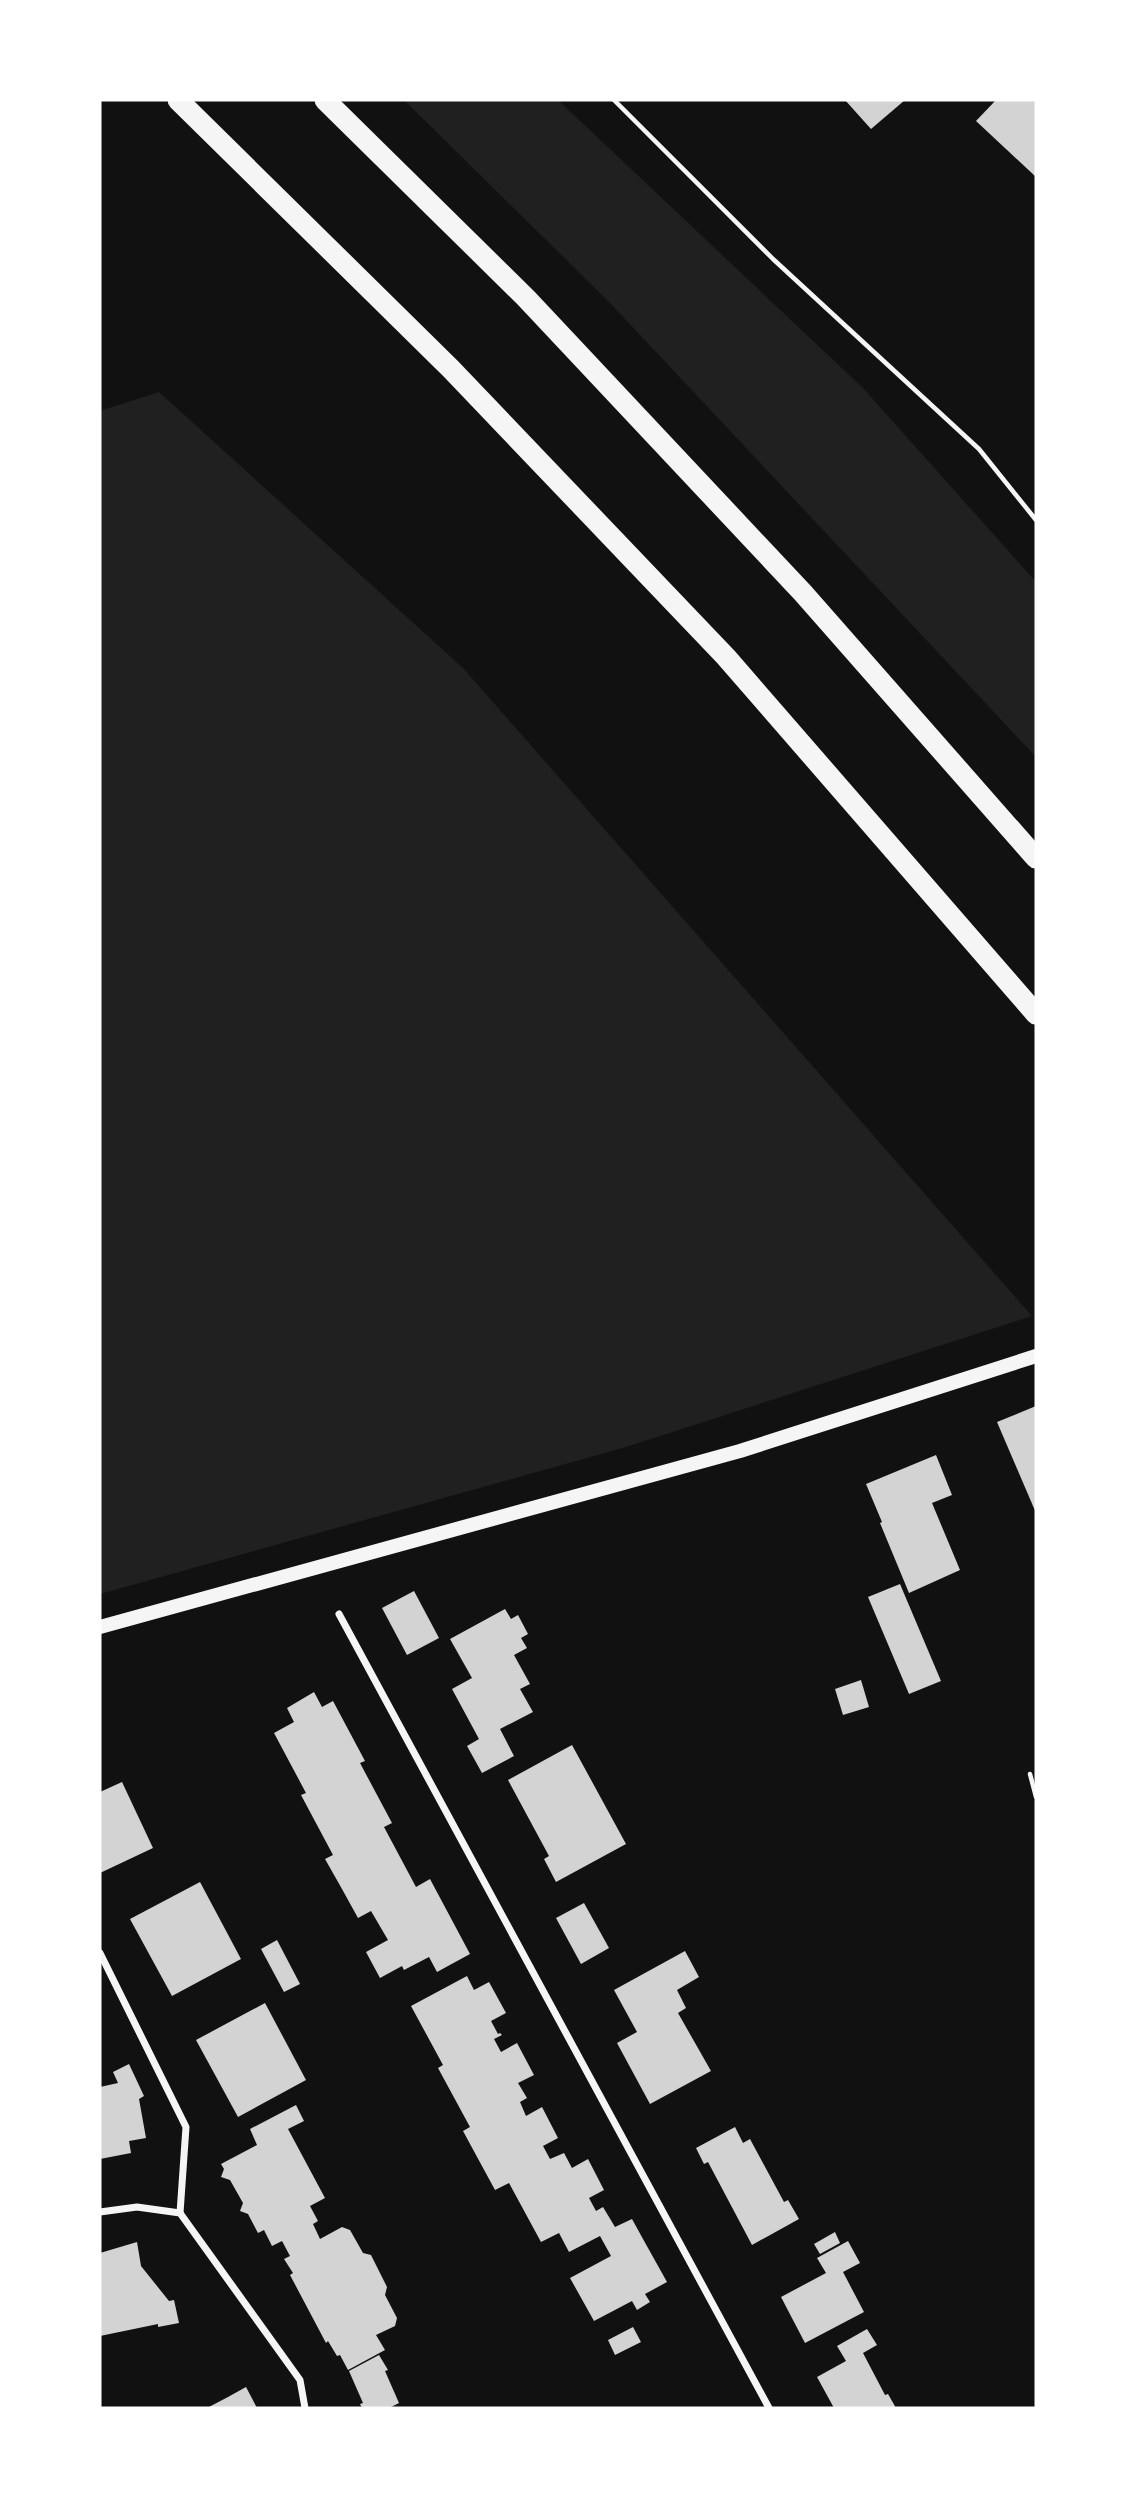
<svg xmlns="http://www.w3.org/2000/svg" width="1136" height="2508" font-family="'PT Sans Narrow',sans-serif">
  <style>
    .green { fill: #202020 }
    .building { fill: #d3d3d3 }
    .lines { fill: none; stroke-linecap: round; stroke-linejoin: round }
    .path { stroke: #f5f5f5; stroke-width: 4.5 }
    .minor { stroke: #f5f5f5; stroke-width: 7 }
    .secondary { stroke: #f5f5f5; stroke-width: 14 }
    .motorway { stroke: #f5f5f5; stroke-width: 21 }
  </style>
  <rect width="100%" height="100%" fill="#111"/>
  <!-- green -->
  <g class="green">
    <path d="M404,100H558L863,388L1036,582V757L610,303Z"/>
    <path d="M159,392L463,668L1032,1316L626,1447L100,1594V411Z"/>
  </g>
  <!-- building -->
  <g class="building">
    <path d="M845,100H905L871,129Z"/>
    <path d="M996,100H1036V177L976,121Z"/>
    <path d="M1036,1406V1513L997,1422Z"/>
    <path d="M936,1455L952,1495L932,1503L960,1570L909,1593L880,1523L882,1522L866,1484Z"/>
    <path d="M900,1584L941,1681L909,1694L868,1597Z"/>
    <path d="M414,1591L439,1638L407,1655L382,1608Z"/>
    <path d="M505,1609L511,1619L518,1615L528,1634L521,1638L527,1648L514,1655L530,1684L520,1689L533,1712L500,1729L514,1756L482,1773L467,1746L479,1739L452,1689L472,1678L450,1639Z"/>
    <path d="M861,1680L869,1707L843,1715L835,1689Z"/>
    <path d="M314,1692L322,1707L333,1701L365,1761L360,1763L392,1823L384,1827L416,1887L430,1879L470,1954L437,1972L429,1957L404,1970L402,1966L380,1978L366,1952L388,1940L371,1911L358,1918L342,1889L325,1859L333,1855L301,1795L306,1793L274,1733L294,1722L287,1708Z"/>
    <path d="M572,1745L626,1844L556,1882L544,1859L549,1856L508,1780Z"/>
    <path d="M122,1782L153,1848L100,1873V1792Z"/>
    <path d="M200,1882L241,1959L172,1996L130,1919Z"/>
    <path d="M584,1903L609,1948L581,1964L556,1918Z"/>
    <path d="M277,1940L300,1984L284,1992L261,1949Z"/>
    <path d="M685,1951L699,1977L677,1990L686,2008L678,2013L711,2071L650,2104L617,2043L637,2032L614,1990Z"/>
    <path d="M467,1976L474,1990L489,1982L506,2013L491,2021L498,2034L500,2033L502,2035L494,2039L501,2052L517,2043L534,2075L518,2083L527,2098L520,2102L526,2116L542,2107L558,2138L543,2146L550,2159L564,2153L572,2168L588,2159L604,2190L589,2198L596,2211L603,2207L615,2227L632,2219L643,2239L667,2282L645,2294L650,2302L637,2310L632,2301L594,2321L570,2278L611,2256L600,2236L569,2252L559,2233L541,2242L509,2183L495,2190L463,2131L470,2127L438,2068L443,2065L411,2006Z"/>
    <path d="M265,2003L306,2080L238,2117L196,2040Z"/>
    <path d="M129,2064L144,2096L139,2099L146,2138L129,2141L131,2153L100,2159V2087L118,2083L113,2072Z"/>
    <path d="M296,2105L304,2121L288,2129L325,2198L310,2206L318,2221L313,2224L320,2239L342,2227L350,2230L363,2253L371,2255L387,2287L385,2295L397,2318L395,2326L376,2335L385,2350L348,2370L340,2355L337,2356L328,2341L326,2343L290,2275L293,2273L284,2259L290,2256L282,2241L272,2246L264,2230L258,2233L248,2214L240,2211L243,2203L230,2180L221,2177L224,2169L221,2164L257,2145L250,2129Z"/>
    <path d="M735,2127L743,2143L750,2139L784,2202L788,2200L799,2219L752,2245L708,2162L704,2164L696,2148Z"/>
    <path d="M835,2232L840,2243L820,2254L814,2244Z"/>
    <path d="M848,2241L860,2263L843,2272L864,2312L805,2343L781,2297L826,2273L817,2258Z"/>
    <path d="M137,2242L141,2266L169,2301L174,2300L179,2323L158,2327V2324L100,2336V2253Z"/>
    <path d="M633,2327L641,2342L615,2355L608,2340Z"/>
    <path d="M867,2329L877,2345L863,2353L885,2395L888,2394L896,2408H834L817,2377L846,2361L837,2346Z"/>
    <path d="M379,2355L388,2370L385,2371L399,2403L389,2408H362L360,2404L363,2403L349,2371Z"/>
    <path d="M246,2387L257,2408H207L228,2397Z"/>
  </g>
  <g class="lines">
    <!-- path -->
    <g class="path">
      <path d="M614,100L773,259L979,449L1036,520"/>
      <path d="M1030,1774L1036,1797"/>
    </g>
    <!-- minor -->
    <g class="minor">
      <path d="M339,1614L769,2408"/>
      <path d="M100,1953L186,2127L180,2213"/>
      <path d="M100,2212L137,2207L180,2213L300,2380L305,2408"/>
    </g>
    <!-- secondary -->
    <path class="secondary" d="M100,1627L740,1451L1036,1356"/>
    <!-- motorway -->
    <g class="motorway">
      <path d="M178,100L451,369L726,657L1036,1014"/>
      <path d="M325,100L526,298L803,593L1036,858"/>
    </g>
  </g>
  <!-- border -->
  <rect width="1136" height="2508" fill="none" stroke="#ffffff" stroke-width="203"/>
</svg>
